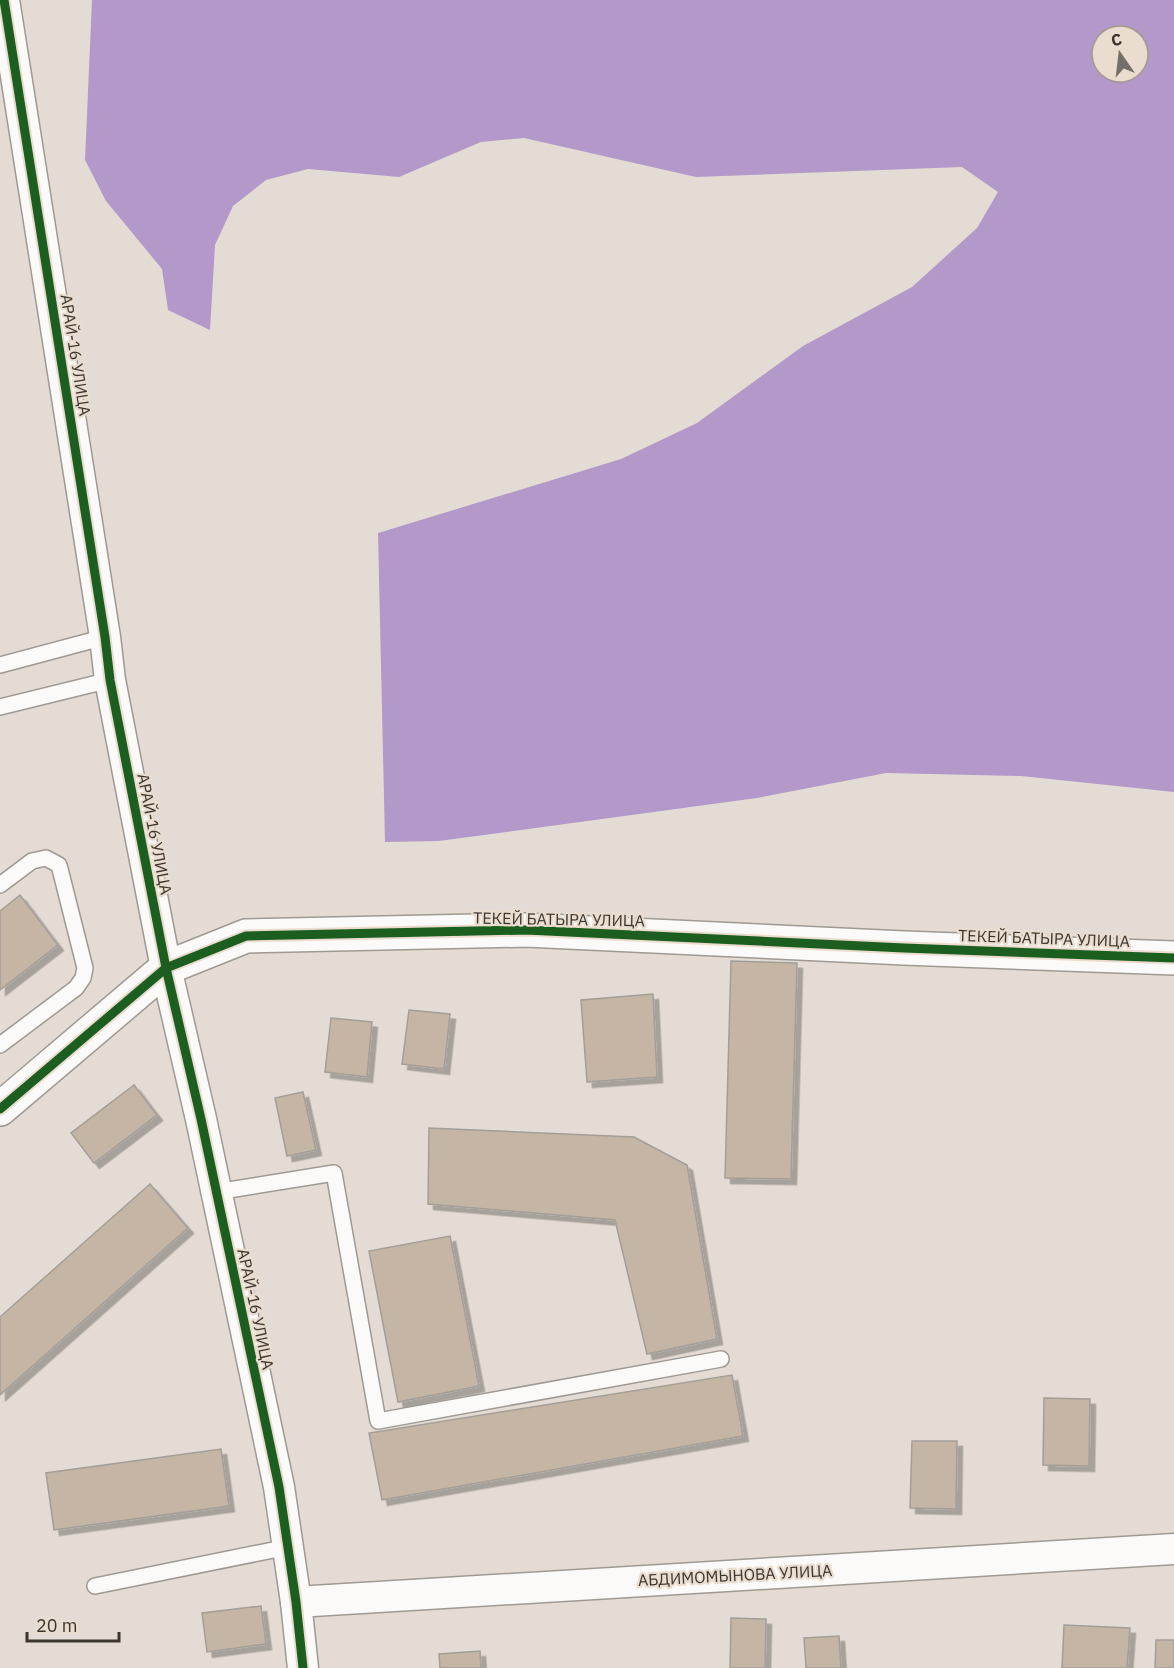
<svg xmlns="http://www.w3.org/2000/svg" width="1174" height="1668" font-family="'IBM Plex Sans',sans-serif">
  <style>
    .water { fill: #b299c9; fill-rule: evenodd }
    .building { fill: #c4b5a4; stroke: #a49e99; stroke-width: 1.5; filter: url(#shadow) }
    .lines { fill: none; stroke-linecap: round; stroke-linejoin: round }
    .service-casing { stroke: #9f9993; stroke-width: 18 }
    .minor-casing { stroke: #9f9993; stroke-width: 33 }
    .tertiary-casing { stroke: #9f9993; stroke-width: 36 }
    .service { stroke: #fbfaf9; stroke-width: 15 }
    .minor { stroke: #fbfaf9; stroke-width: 30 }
    .tertiary { stroke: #fbfaf9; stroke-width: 33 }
    .cycleway-casing { stroke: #eadcce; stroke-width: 13 }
    .cycleway { stroke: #1b5e20; stroke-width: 9 }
    .labels { text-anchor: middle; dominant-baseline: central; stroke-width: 4.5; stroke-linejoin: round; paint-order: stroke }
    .street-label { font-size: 16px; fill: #3a352f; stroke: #eadcce }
  </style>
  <defs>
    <filter id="shadow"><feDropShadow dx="5.5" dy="5.5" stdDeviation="0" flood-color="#0004"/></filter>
  </defs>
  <rect width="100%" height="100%" fill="#e4dcd4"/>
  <!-- water -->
  <path class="water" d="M92,0H1174V792L1021,776L886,773L757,798L439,841L385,842L378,533L621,459L697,423L803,346L912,287L977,228L998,192L962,167L696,177L524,138L481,142L399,177L308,169L266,180L233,206L215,245L210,330L168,310L162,269L106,201L85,160ZM1102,36H1138V72H1102Z"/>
  <!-- building -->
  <g class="building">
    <path d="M20,895L58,945L0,990V911Z"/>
    <path d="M731,961L797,963L791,1179L725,1178Z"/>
    <path d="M653,994L657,1077L587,1082L581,1000Z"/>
    <path d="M409,1010L450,1014L444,1069L402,1064Z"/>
    <path d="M331,1018L372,1022L367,1077L325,1072Z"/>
    <path d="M134,1085L157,1115L94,1163L71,1133Z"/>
    <path d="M303,1092L316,1150L287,1156L275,1098Z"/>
    <path d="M429,1128L634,1137L687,1165L717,1339L647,1354L615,1220L428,1204Z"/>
    <path d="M150,1184L188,1228L0,1395V1317Z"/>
    <path d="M450,1236L479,1386L398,1402L369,1251Z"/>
    <path d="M732,1375L743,1436L382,1500L369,1433Z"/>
    <path d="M1044,1398L1090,1399L1089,1466L1043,1465Z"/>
    <path d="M912,1441H957L956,1509L910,1508Z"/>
    <path d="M221,1449L229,1506L54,1530L46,1473Z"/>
    <path d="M261,1606L266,1644L207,1652L202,1613Z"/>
    <path d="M731,1618L766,1619L765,1668H730Z"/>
    <path d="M1064,1625L1130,1628L1127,1668H1062Z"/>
    <path d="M839,1636L841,1668H806L804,1638Z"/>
    <path d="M1156,1640H1174V1668H1155Z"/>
    <path d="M480,1651L481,1668H440L439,1654Z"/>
  </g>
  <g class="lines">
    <!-- service casing -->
    <g class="service-casing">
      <g id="service">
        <path d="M0,665L105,637"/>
        <path d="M0,707L110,680"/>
        <path d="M0,885L32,861L46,858L59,865L85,968L83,978L76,988L0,1045"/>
        <path d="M216,1192L334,1173L378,1421L721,1359"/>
        <path d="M95,1586L288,1547"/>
      </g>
    </g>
    <!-- minor casing -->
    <g class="minor-casing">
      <g id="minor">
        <path d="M4,0L105,637L110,680L166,968L201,1119L279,1487L296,1602L303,1668"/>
        <path d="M296,1602L1174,1549"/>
      </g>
    </g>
    <!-- tertiary casing -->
    <g class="tertiary-casing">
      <path id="tertiary" d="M0,1109L166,968L246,936L526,930L904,948L1174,958"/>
    </g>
    <!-- service -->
    <use href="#service" class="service"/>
    <!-- minor -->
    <use href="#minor" class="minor"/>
    <!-- tertiary -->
    <use href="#tertiary" class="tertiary"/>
    <!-- cycleway casing -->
    <g class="cycleway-casing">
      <g id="cycleway">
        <path d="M4,0L105,637L110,680L166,968L201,1119L279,1487L296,1602L303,1668"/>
        <path d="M0,1109L166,968L246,936L526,930L904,948L1174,958"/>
      </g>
    </g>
    <!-- cycleway -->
    <use href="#cycleway" class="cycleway"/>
  </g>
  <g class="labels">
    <!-- street labels -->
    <g class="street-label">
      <text transform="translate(76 355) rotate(81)">АРАЙ-16 УЛИЦА</text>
      <text transform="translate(155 834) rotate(79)">АРАЙ-16 УЛИЦА</text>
      <text transform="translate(559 919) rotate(1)">ТЕКЕЙ БАТЫРА УЛИЦА</text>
      <text transform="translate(1044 938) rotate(2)">ТЕКЕЙ БАТЫРА УЛИЦА</text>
      <text transform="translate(256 1309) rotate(78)">АРАЙ-16 УЛИЦА</text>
      <text transform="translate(735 1575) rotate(-3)">АБДИМОМЫНОВА УЛИЦА</text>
    </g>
  </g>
  <!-- north arrow -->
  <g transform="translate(1120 54) rotate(346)"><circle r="28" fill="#eadcce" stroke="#a4998e" stroke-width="1.5"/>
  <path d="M0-4.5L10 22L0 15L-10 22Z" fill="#766f69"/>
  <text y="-9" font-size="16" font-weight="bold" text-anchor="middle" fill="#3a352f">С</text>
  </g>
  <!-- scale -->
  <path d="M27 1632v9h92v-9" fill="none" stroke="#3a352f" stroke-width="3"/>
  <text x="36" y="1632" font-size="18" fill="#3a352f" stroke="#eadcce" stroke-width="4.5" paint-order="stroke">20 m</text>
</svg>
